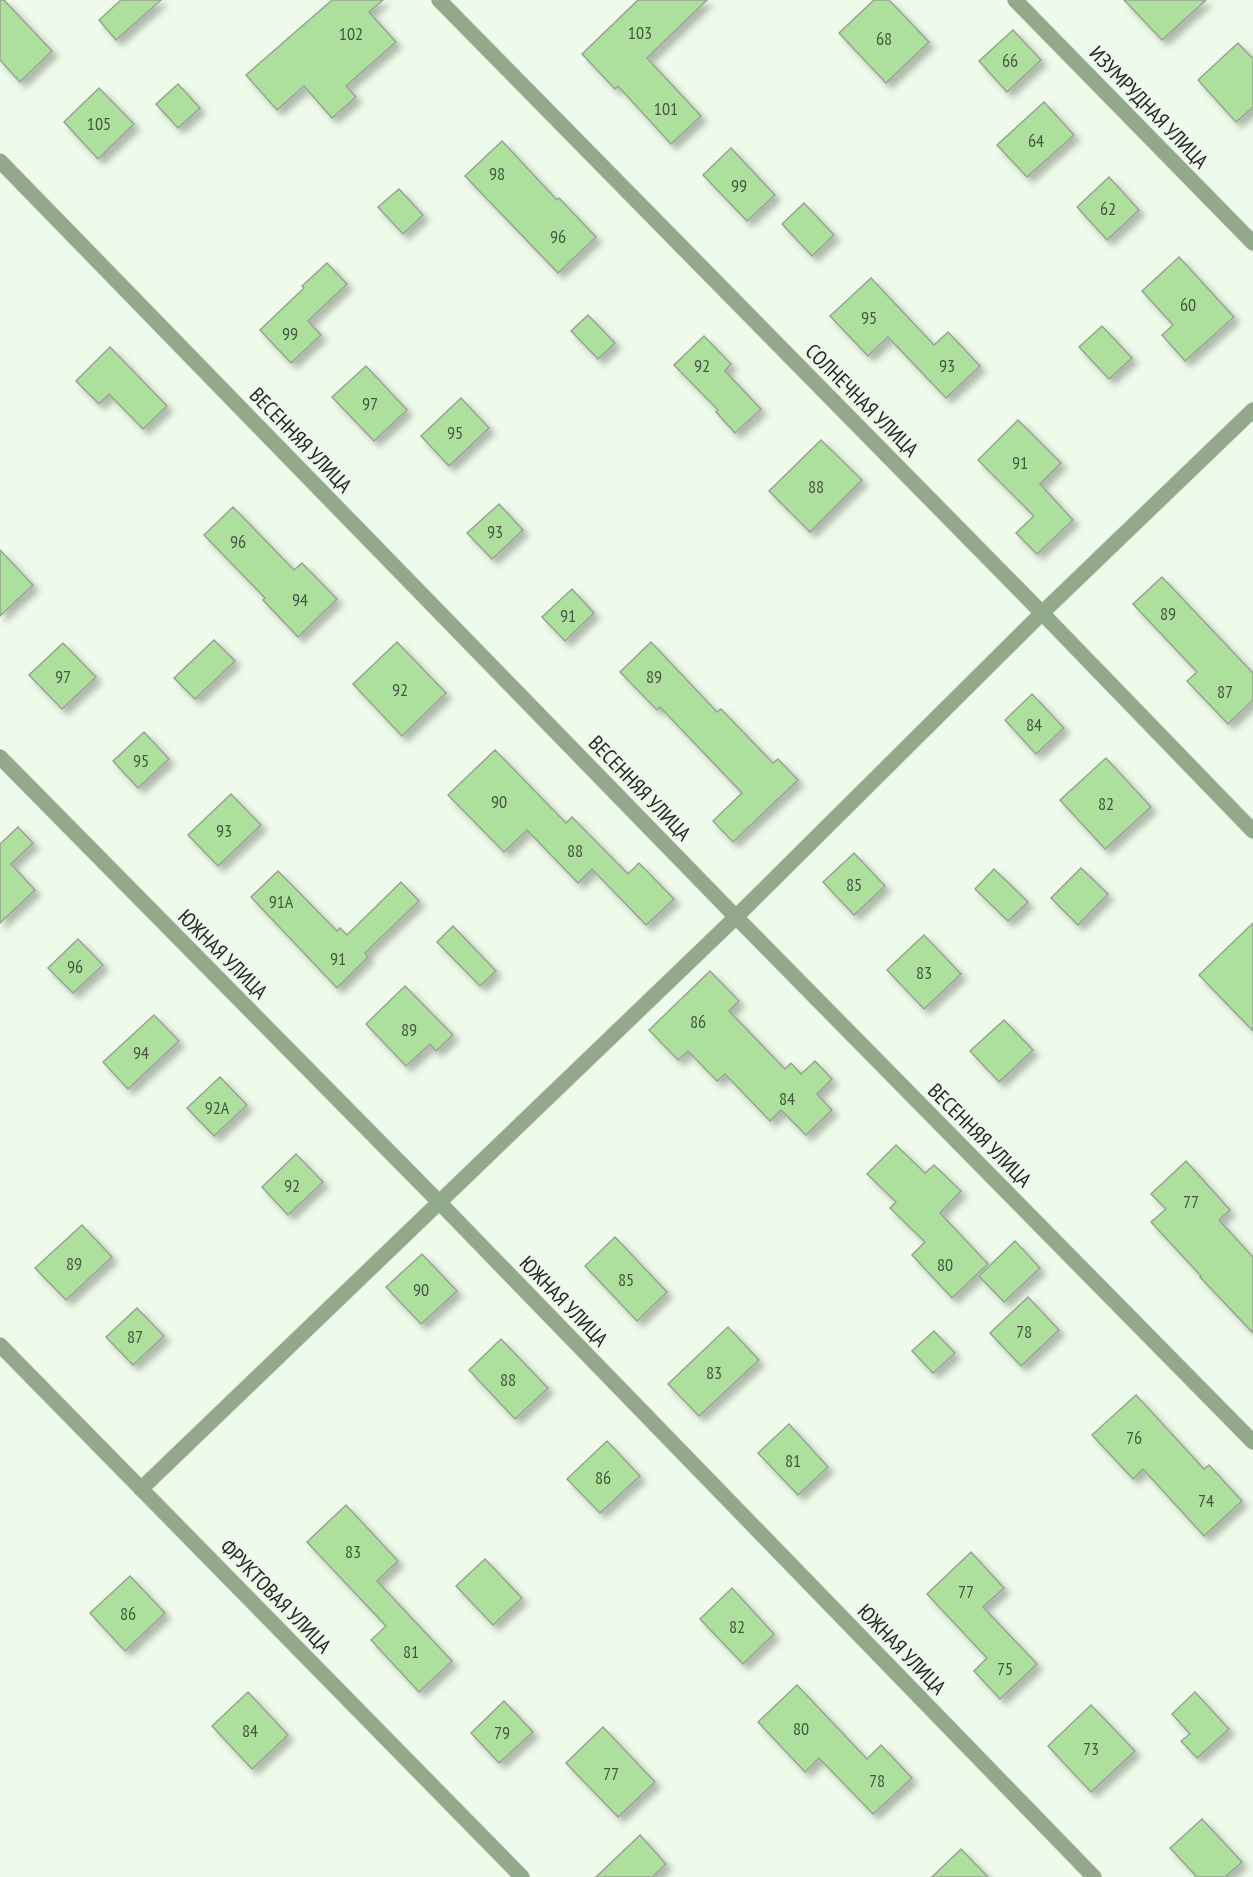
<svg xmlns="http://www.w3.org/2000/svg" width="1253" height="1877" font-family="'PT Sans Narrow',sans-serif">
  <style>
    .building { fill: #ade09d; stroke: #97a393; stroke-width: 1.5; filter: url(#shadow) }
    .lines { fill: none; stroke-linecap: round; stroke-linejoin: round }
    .minor-casing { stroke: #cad5c6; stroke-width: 16 }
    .minor { stroke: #93a98c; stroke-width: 15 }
    .labels { text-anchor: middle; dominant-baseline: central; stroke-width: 5; stroke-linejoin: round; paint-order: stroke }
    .number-label { font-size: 18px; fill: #465641 }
    .street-label { font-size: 21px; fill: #242822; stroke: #eefbea }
  </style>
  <defs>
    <filter id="shadow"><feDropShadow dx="5.5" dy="5.5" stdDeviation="3" flood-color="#0004"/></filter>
  </defs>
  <rect width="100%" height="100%" fill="#eefbea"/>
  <!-- building -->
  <g class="building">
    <path d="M0,0H4L52,51L20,82L0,60Z"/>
    <path d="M121,0H161L116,40L99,20Z"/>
    <path d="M332,0H383L369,12L396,42L346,86L356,97L332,118L304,86L277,110L246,75Z"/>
    <path d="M638,0H707L647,58L701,116L671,144L618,86L615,89L582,54Z"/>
    <path d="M874,0H889L929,42L886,83L839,33Z"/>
    <path d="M1124,0H1206L1162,40Z"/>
    <path d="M1013,30L1041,60L1007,92L979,61Z"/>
    <path d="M1238,43L1253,59V107L1236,122L1198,80Z"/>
    <path d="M178,84L200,108L178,128L156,104Z"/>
    <path d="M99,88L134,124L98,159L64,122Z"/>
    <path d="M1044,102L1074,135L1027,177L997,145Z"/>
    <path d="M502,141L557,200L559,198L596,237L558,273L465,176Z"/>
    <path d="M731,148L775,195L747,221L703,175Z"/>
    <path d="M1109,177L1139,210L1107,240L1077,207Z"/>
    <path d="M399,189L423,215L403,234L378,207Z"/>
    <path d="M804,203L834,235L812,256L782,224Z"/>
    <path d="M1179,257L1234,317L1185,361L1162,335L1173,325L1142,291Z"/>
    <path d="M327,263L347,284L308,321L321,335L291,363L260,330L304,288L302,286Z"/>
    <path d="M871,278L934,345L948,332L980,366L946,398L888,337L868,356L830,316Z"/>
    <path d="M588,315L615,343L598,359L571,331Z"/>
    <path d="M1102,326L1132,358L1109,379L1079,347Z"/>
    <path d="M704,336L731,364L725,371L761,409L735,433L716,412L718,410L674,365Z"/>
    <path d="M110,347L167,406L143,429L109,394L99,404L76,381Z"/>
    <path d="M366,366L407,410L374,441L332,397Z"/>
    <path d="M461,398L489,428L449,466L421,436Z"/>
    <path d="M1018,420L1061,463L1040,484L1073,520L1037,554L1016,533L1034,516L978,460Z"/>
    <path d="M821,440L862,480L810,532L769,491Z"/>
    <path d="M499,504L523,530L492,559L467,533Z"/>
    <path d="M233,507L294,570L302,563L337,599L298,637L263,600L265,598L204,535Z"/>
    <path d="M0,550L33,585L0,616Z"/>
    <path d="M1162,577L1253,673V700L1228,724L1187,681L1197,672L1133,604Z"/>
    <path d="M572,589L594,613L565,641L542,617Z"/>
    <path d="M214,640L235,661L195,699L174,678Z"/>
    <path d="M397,642L446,693L402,736L353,684Z"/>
    <path d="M651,642L717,712L721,709L773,763L778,759L798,780L733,842L713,821L742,793L660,707L657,710L620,672Z"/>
    <path d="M63,643L96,677L62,709L29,675Z"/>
    <path d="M1032,694L1064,728L1036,754L1005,720Z"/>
    <path d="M144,732L169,759L138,788L113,761Z"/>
    <path d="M495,750L566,823L572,817L628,874L639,863L674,899L646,925L592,869L578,883L527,830L504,852L448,795Z"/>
    <path d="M1106,758L1151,807L1105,849L1060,800Z"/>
    <path d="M231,794L261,825L218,866L188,835Z"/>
    <path d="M18,827L33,843L11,864L35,890L0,923V844Z"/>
    <path d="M854,853L885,886L854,915L823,882Z"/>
    <path d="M1081,868L1108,894L1078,925L1051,898Z"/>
    <path d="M994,869L1028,902L1008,921L975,889Z"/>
    <path d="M278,871L337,931L340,928L347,935L401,882L419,901L365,953L368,957L337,988L251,897Z"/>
    <path d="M1253,923V1031L1199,975Z"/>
    <path d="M453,926L496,971L480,986L437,942Z"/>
    <path d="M924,935L961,974L924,1009L887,970Z"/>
    <path d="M78,939L103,965L73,993L48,968Z"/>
    <path d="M710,971L739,1001L729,1011L785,1069L791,1063L801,1074L815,1061L832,1079L817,1094L832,1110L806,1135L781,1110L770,1121L725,1074L717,1081L688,1051L678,1060L649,1030Z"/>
    <path d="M405,986L453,1035L436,1051L430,1044L406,1066L366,1024Z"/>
    <path d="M154,1015L179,1041L128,1089L103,1062Z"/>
    <path d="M1004,1020L1033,1050L999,1082L970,1051Z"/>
    <path d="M220,1077L247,1105L214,1136L187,1108Z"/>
    <path d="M896,1145L925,1173L934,1165L961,1191L940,1213L988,1264L952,1298L912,1255L925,1242L890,1208L896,1202L867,1174Z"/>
    <path d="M296,1154L323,1182L288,1215L262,1187Z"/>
    <path d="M1186,1161L1230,1210L1219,1220L1253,1257V1333L1200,1277L1201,1276L1151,1222L1166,1209L1151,1194Z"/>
    <path d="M82,1225L112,1257L66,1300L35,1268Z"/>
    <path d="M615,1237L667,1292L637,1321L585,1266Z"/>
    <path d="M1015,1241L1040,1268L1004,1302L979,1276Z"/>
    <path d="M422,1254L457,1291L421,1324L386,1287Z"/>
    <path d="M1028,1297L1059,1330L1021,1366L990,1333Z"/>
    <path d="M137,1308L164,1336L133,1365L106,1337Z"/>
    <path d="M728,1327L759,1360L699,1416L668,1384Z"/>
    <path d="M934,1331L955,1353L933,1373L912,1351Z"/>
    <path d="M501,1339L548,1388L515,1419L469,1370Z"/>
    <path d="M1136,1395L1204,1469L1209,1465L1242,1501L1204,1536L1143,1469L1133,1479L1092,1435Z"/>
    <path d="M789,1424L828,1467L798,1495L758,1453Z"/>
    <path d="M607,1441L640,1476L600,1513L567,1479Z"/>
    <path d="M346,1505L398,1561L377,1581L452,1661L419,1692L371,1640L386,1626L307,1542Z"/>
    <path d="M971,1552L1004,1588L983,1607L1037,1664L1000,1699L974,1671L987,1658L927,1594Z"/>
    <path d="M485,1559L522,1598L493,1625L456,1586Z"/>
    <path d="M130,1576L165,1613L125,1651L90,1613Z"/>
    <path d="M732,1588L774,1634L743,1664L700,1619Z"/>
    <path d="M797,1685L867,1759L881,1745L912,1778L873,1814L819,1758L805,1772L758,1722Z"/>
    <path d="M248,1692L288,1735L252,1769L212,1726Z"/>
    <path d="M1195,1692L1229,1729L1197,1758L1181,1741L1190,1734L1172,1714Z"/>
    <path d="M504,1701L533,1732L499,1763L471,1733Z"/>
    <path d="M1091,1705L1135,1751L1091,1792L1048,1746Z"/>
    <path d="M603,1727L655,1782L618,1817L566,1763Z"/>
    <path d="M1202,1819L1242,1862L1225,1877H1197L1170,1848Z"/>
    <path d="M640,1835L666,1864L652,1877H596Z"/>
    <path d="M961,1849L988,1877H932Z"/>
  </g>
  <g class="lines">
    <!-- minor casing -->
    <g class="minor-casing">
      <g id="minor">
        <path d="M439,0L1042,613L1253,831"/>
        <path d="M1015,0L1253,243"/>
        <path d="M0,161L736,917L1253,1442"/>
        <path d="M0,757L439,1202L1094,1877"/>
        <path d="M0,1345L522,1877"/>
        <path d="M141,1489L736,917L1042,613L1253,410"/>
      </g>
    </g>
    <!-- minor -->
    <use href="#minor" class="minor"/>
  </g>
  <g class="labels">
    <!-- number labels -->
    <g class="number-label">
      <text x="640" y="32">103</text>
      <text x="351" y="33">102</text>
      <text x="884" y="38">68</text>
      <text x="1010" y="60">66</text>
      <text x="666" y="108">101</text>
      <text x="99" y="123">105</text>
      <text x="1036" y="140">64</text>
      <text x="497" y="173">98</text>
      <text x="739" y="185">99</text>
      <text x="1108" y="208">62</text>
      <text x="558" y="236">96</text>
      <text x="1188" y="304">60</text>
      <text x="869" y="317">95</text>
      <text x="290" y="333">99</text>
      <text x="702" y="365">92</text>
      <text x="947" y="365">93</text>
      <text x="370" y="403">97</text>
      <text x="455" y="432">95</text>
      <text x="1020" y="462">91</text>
      <text x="816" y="486">88</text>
      <text x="495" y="531">93</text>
      <text x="238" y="541">96</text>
      <text x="300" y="599">94</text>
      <text x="1168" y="613">89</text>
      <text x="568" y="615">91</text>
      <text x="63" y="676">97</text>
      <text x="654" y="676">89</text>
      <text x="400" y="689">92</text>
      <text x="1225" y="691">87</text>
      <text x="1034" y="724">84</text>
      <text x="141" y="760">95</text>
      <text x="499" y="801">90</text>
      <text x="1106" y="803">82</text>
      <text x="224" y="830">93</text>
      <text x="575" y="850">88</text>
      <text x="854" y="884">85</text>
      <text x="281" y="901">91А</text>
      <text x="338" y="958">91</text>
      <text x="75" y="966">96</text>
      <text x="924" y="972">83</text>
      <text x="698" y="1021">86</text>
      <text x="409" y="1029">89</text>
      <text x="141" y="1052">94</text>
      <text x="787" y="1098">84</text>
      <text x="217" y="1107">92А</text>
      <text x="292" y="1185">92</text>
      <text x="1191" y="1201">77</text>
      <text x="74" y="1263">89</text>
      <text x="945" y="1264">80</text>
      <text x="626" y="1279">85</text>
      <text x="421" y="1289">90</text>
      <text x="1024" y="1331">78</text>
      <text x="135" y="1336">87</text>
      <text x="714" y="1372">83</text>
      <text x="508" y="1379">88</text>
      <text x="1134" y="1437">76</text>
      <text x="793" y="1460">81</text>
      <text x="603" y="1477">86</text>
      <text x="1206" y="1500">74</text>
      <text x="353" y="1551">83</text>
      <text x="966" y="1591">77</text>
      <text x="128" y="1613">86</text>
      <text x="737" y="1626">82</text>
      <text x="411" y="1651">81</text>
      <text x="1005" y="1668">75</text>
      <text x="801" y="1728">80</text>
      <text x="250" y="1730">84</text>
      <text x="502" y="1732">79</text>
      <text x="1091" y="1748">73</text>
      <text x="611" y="1773">77</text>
      <text x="877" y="1780">78</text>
    </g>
    <!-- street labels -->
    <g class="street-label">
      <text transform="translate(1149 107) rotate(46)">ИЗУМРУДНАЯ УЛИЦА</text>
      <text transform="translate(862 400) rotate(45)">СОЛНЕЧНАЯ УЛИЦА</text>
      <text transform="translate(301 440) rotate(46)">ВЕСЕННЯЯ УЛИЦА</text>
      <text transform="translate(640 788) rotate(46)">ВЕСЕННЯЯ УЛИЦА</text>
      <text transform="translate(223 954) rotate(45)">ЮЖНАЯ УЛИЦА</text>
      <text transform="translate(980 1135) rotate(45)">ВЕСЕННЯЯ УЛИЦА</text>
      <text transform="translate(564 1301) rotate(46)">ЮЖНАЯ УЛИЦА</text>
      <text transform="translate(276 1596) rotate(46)">ФРУКТОВАЯ УЛИЦА</text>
      <text transform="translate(902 1649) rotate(46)">ЮЖНАЯ УЛИЦА</text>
    </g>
  </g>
</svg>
